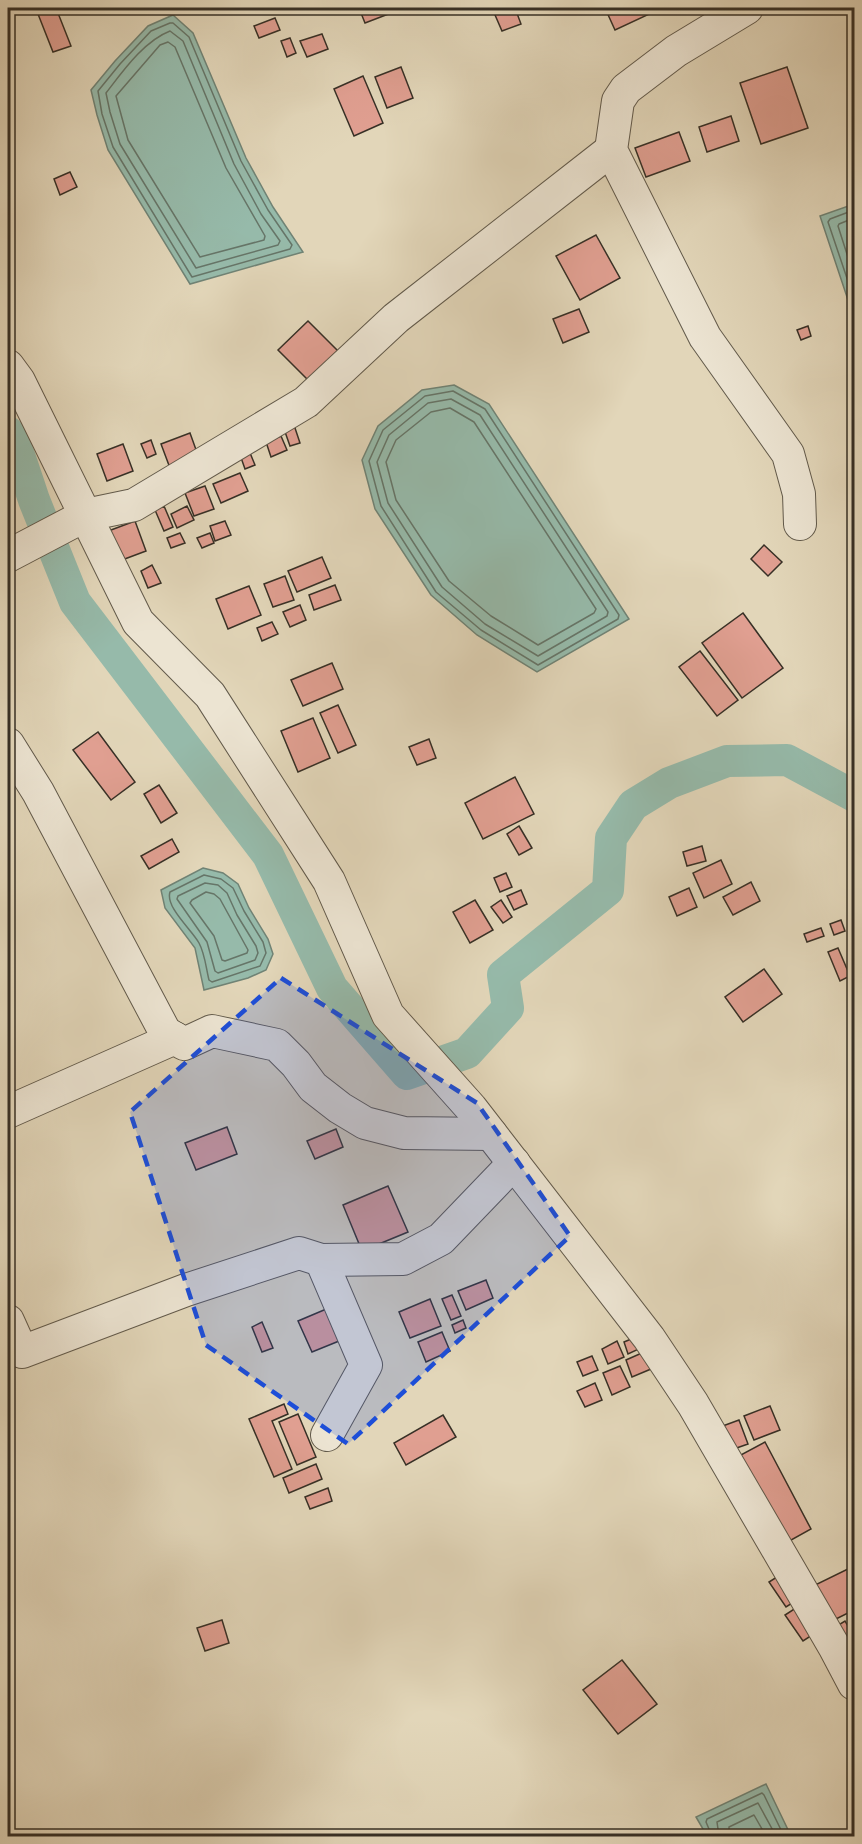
<svg xmlns="http://www.w3.org/2000/svg" width="862" height="1844" font-family="'Libre Bodoni',serif">
  <style>
    .water { fill: #96baaa; stroke: #708375; stroke-width: 1.5 }
    .lines { fill: none; stroke-linecap: round; stroke-linejoin: round }
    .shore { stroke: #667568; stroke-width: 1.5 }
    .canal { stroke: #96baaa; stroke-width: 32 }
    .building { fill: #e09f91; stroke: #373026; stroke-width: 1.5 }
    .minor-casing { stroke: #625a4b; stroke-width: 34 }
    .minor { stroke: #ece4d2; stroke-width: 32 }
    .marked { fill: #1d4ed8; fill-opacity: 0.2; stroke: #1d4ed8; stroke-width: 4.5; stroke-dasharray: 12 8; stroke-linejoin: round }
  </style>
  <rect width="100%" height="100%" fill="#e2d6b9"/>
  <filter id="stains"><feTurbulence type="fractalNoise" baseFrequency=".00333" numOctaves="4"/><feColorMatrix values="0 0 0 0 .2 0 0 0 0 .09 0 0 0 0 .02 0 0 0 .5 -.17"/></filter>
  <radialGradient id="worn" r=".72"><stop offset=".6" stop-color="#630" stop-opacity="0"/><stop offset="1" stop-color="#630" stop-opacity=".3"/></radialGradient>
  <!-- water -->
  <g class="water">
    <path d="M173,15L193,33L246,158L273,207L303,252L190,284L108,150L97,115L91,90L115,61L148,26Z"/>
    <path d="M854,204V318L820,216Z"/>
    <path d="M454,385L489,404L629,619L537,672L477,635L431,595L375,509L362,460L378,426L422,390Z"/>
    <path d="M203,868L223,873L238,884L249,908L268,939L273,954L266,970L248,978L204,990L195,948L165,908L161,890Z"/>
    <path d="M766,1784L791,1836H707L696,1817Z"/>
  </g>
  <g class="lines">
    <!-- shore -->
    <g class="shore">
      <path d="M170,23H173L189,37L241,161L268,210L292,245L290,249L192,277L113,147L102,114L98,91L120,64L151,31Z"/>
      <path d="M170,31L183,41L234,164L261,214L280,241L278,245L196,268L120,144L110,112L106,93C123,71 144,41 170,31Z"/>
      <path d="M168,42L175,47L226,168L265,236L264,240L200,257L128,140L116,96L160,45Z"/>
      <path d="M854,210L830,219L828,222L854,299"/>
      <path d="M854,218L839,224L838,226L854,276"/>
      <path d="M453,391L485,409L619,615L618,619L538,665L481,630L436,592L381,506L369,461L383,430L425,396Z"/>
      <path d="M451,399L480,415L608,612L607,616L538,656L485,624L442,587L388,503L377,462L389,435L428,403Z"/>
      <path d="M450,408L474,422L596,609L594,613L538,645L491,616L449,581L396,500L386,462L396,440L431,412Z"/>
      <path d="M204,875L221,879L233,888L244,911L263,942L266,953L260,966L212,982L209,980C206,968 205,954 199,943C192,930 165,907 170,892Z"/>
      <path d="M205,883L218,885L227,893L237,915L256,946L258,953L255,960L218,973L215,971L207,942L177,899L178,896Z"/>
      <path d="M206,892L214,894L220,899L248,950L247,953L225,961L222,960L214,936L190,903L192,900Z"/>
      <path d="M712,1836L706,1822L707,1819L762,1793L764,1795L784,1836"/>
      <path d="M719,1836L717,1822L758,1803L776,1836"/>
      <path d="M729,1836V1827L754,1815L766,1836"/>
    </g>
    <!-- canal -->
    <path class="canal" d="M8,432L15,443L34,500L75,602L268,855L332,988L407,1074L467,1053L508,1008L503,975L608,890L611,838L633,805L669,783L727,761L787,760L854,796"/>
  </g>
  <!-- building -->
  <g class="building">
    <path d="M56,8L71,46L53,52L38,14Z"/>
    <path d="M359,8H389L391,13L365,23Z"/>
    <path d="M492,8H515L521,24L502,31Z"/>
    <path d="M605,8H657L658,10L615,30Z"/>
    <path d="M275,18L280,30L259,38L254,26Z"/>
    <path d="M322,34L328,49L307,57L300,41Z"/>
    <path d="M290,38L296,53L287,57L281,41Z"/>
    <path d="M401,67L413,98L387,108L375,77Z"/>
    <path d="M787,67L808,128L761,144L740,83Z"/>
    <path d="M363,76L383,123L354,136L334,89Z"/>
    <path d="M731,116L739,141L707,152L699,127Z"/>
    <path d="M679,132L690,161L646,177L635,148Z"/>
    <path d="M70,172L77,187L60,195L54,179Z"/>
    <path d="M596,235L620,278L580,300L556,256Z"/>
    <path d="M579,309L589,332L563,343L553,319Z"/>
    <path d="M308,321L344,357L314,386L278,350Z"/>
    <path d="M808,326L811,336L801,340L797,330Z"/>
    <path d="M294,425L300,443L290,446L284,429Z"/>
    <path d="M190,433L199,458L170,468L161,444Z"/>
    <path d="M281,436L287,450L271,457L266,442Z"/>
    <path d="M151,440L156,454L147,458L141,444Z"/>
    <path d="M123,444L133,471L107,481L97,454Z"/>
    <path d="M248,448L255,465L245,469L239,452Z"/>
    <path d="M240,473L248,491L221,503L213,484Z"/>
    <path d="M205,486L214,509L194,516L185,493Z"/>
    <path d="M164,506L173,527L164,531L155,510Z"/>
    <path d="M187,506L194,520L177,528L171,514Z"/>
    <path d="M135,521L146,551L114,563L103,533Z"/>
    <path d="M225,521L231,535L215,541L210,526Z"/>
    <path d="M180,533L185,543L171,548L167,538Z"/>
    <path d="M210,533L214,543L202,548L197,538Z"/>
    <path d="M764,545L782,562L768,576L751,559Z"/>
    <path d="M322,557L331,578L297,592L288,571Z"/>
    <path d="M152,565L161,583L148,588L141,571Z"/>
    <path d="M285,576L294,600L273,607L264,584Z"/>
    <path d="M335,585L341,600L314,610L309,595Z"/>
    <path d="M249,586L261,615L228,629L216,599Z"/>
    <path d="M300,605L306,620L290,627L283,612Z"/>
    <path d="M743,613L783,668L742,698L702,643Z"/>
    <path d="M272,622L278,634L262,641L257,628Z"/>
    <path d="M700,651L738,700L717,716L679,667Z"/>
    <path d="M332,663L343,689L303,706L291,680Z"/>
    <path d="M338,705L356,745L338,753L320,713Z"/>
    <path d="M313,718L330,758L298,772L281,731Z"/>
    <path d="M98,732L135,782L111,800L73,750Z"/>
    <path d="M429,739L436,758L417,765L409,747Z"/>
    <path d="M515,777L534,814L483,839L465,803Z"/>
    <path d="M159,785L177,813L161,823L144,794Z"/>
    <path d="M519,826L532,848L519,855L507,834Z"/>
    <path d="M172,839L179,852L149,869L141,856Z"/>
    <path d="M702,846L706,861L687,866L683,852Z"/>
    <path d="M721,860L732,884L704,898L693,873Z"/>
    <path d="M506,873L512,887L500,892L494,878Z"/>
    <path d="M751,882L760,901L733,915L723,897Z"/>
    <path d="M689,888L697,907L677,916L669,897Z"/>
    <path d="M521,890L527,904L514,910L507,896Z"/>
    <path d="M475,900L493,930L470,943L453,912Z"/>
    <path d="M501,900L512,917L503,923L491,907Z"/>
    <path d="M841,920L845,931L834,935L830,924Z"/>
    <path d="M821,928L824,936L807,942L804,934Z"/>
    <path d="M838,948L850,976L840,981L828,952Z"/>
    <path d="M764,969L782,994L743,1022L725,997Z"/>
    <path d="M227,1127L237,1154L196,1170L185,1143Z"/>
    <path d="M336,1129L343,1147L315,1159L307,1141Z"/>
    <path d="M388,1186L408,1232L362,1251L343,1205Z"/>
    <path d="M486,1280L493,1298L466,1310L458,1291Z"/>
    <path d="M452,1295L461,1316L451,1320L442,1299Z"/>
    <path d="M430,1299L441,1326L410,1338L399,1312Z"/>
    <path d="M331,1307L344,1339L312,1352L298,1321Z"/>
    <path d="M463,1320L466,1328L455,1333L452,1325Z"/>
    <path d="M262,1322L273,1348L262,1352L252,1327Z"/>
    <path d="M442,1332L450,1351L426,1362L418,1342Z"/>
    <path d="M636,1337L641,1348L628,1354L624,1342Z"/>
    <path d="M617,1341L624,1357L608,1364L602,1349Z"/>
    <path d="M644,1352L651,1369L632,1377L626,1360Z"/>
    <path d="M592,1356L598,1370L583,1376L577,1362Z"/>
    <path d="M620,1366L630,1387L612,1395L603,1373Z"/>
    <path d="M595,1383L602,1400L585,1407L577,1391Z"/>
    <path d="M284,1404L288,1414L272,1421L292,1469L274,1477L249,1419Z"/>
    <path d="M770,1406L780,1430L754,1440L744,1416Z"/>
    <path d="M298,1414L316,1457L297,1465L279,1422Z"/>
    <path d="M443,1415L456,1437L406,1465L394,1443Z"/>
    <path d="M739,1420L748,1444L728,1451L720,1427Z"/>
    <path d="M765,1442L811,1529L784,1544L737,1457Z"/>
    <path d="M316,1464L322,1479L289,1493L283,1478Z"/>
    <path d="M328,1488L332,1501L310,1509L305,1497Z"/>
    <path d="M854,1566V1610L828,1623L811,1587Z"/>
    <path d="M780,1575L797,1600L786,1607L769,1582Z"/>
    <path d="M802,1604L820,1630L803,1641L785,1615Z"/>
    <path d="M222,1620L229,1643L205,1651L197,1628Z"/>
    <path d="M845,1621L854,1637V1653L832,1629Z"/>
    <path d="M622,1660L657,1704L618,1734L583,1690Z"/>
  </g>
  <g class="lines">
    <!-- minor casing -->
    <g class="minor-casing">
      <g id="minor">
        <path d="M747,8L676,51L626,89L618,101L611,150L705,337L788,454L799,494L800,524"/>
        <path d="M8,366L19,381L138,622L210,695L329,881L388,1015L471,1108L649,1338L693,1404L835,1648L854,1684"/>
        <path d="M8,556L86,515L134,505L306,402L396,318L611,150"/>
        <path d="M8,744L38,792L165,1032L184,1044L212,1031L277,1045L296,1064L313,1087L340,1108L365,1123L404,1133L491,1134"/>
        <path d="M8,1112L175,1038"/>
        <path d="M321,1260L366,1365L327,1435"/>
        <path d="M8,1321L22,1352L186,1290L299,1253L321,1260L403,1259L441,1239L514,1163"/>
      </g>
    </g>
    <!-- minor -->
    <use href="#minor" class="minor"/>
  </g>
  <!-- marked area -->
  <path class="marked" d="M281,978L477,1103L570,1236L348,1444L206,1345L130,1112Z"/>
  <!-- margin -->
  <rect width="862" height="1844" fill="none" stroke="#e2d6b9" stroke-width="30"/>
  <rect x="9" y="9" width="844" height="1826" fill="none" stroke="#373026" stroke-width="3"/>
  <rect x="15" y="15" width="832" height="1814" fill="none" stroke="#373026" stroke-width="1.5"/>
  <rect width="100%" height="100%" filter="url(#stains)"/>
  <rect width="100%" height="100%" fill="url(#worn)"/>
</svg>
